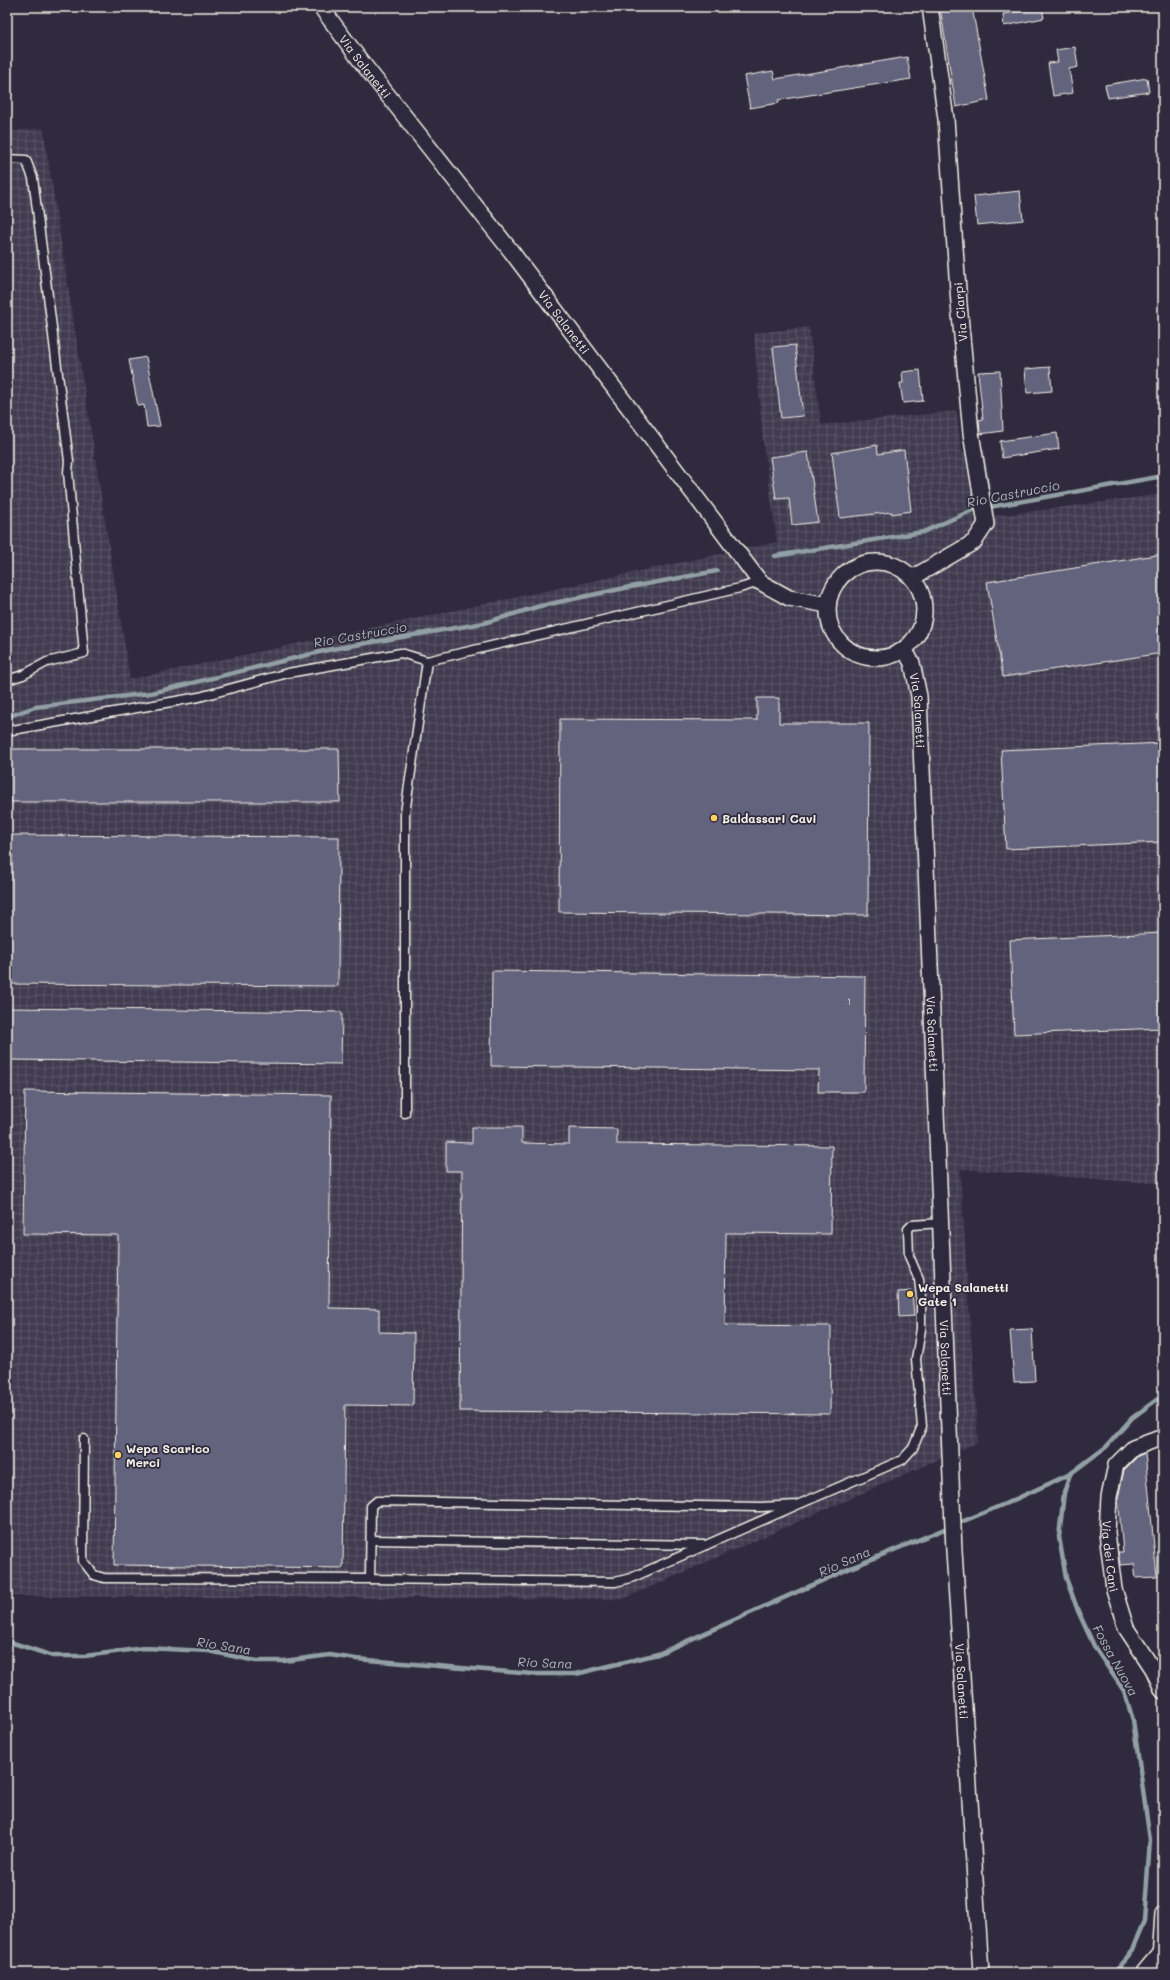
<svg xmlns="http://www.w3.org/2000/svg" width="1170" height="1980" font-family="Mali,sans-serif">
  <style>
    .industrial { fill: url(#industrial-grid) }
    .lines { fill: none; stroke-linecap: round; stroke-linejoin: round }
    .stream { stroke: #92a0a5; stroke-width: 4.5 }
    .building { fill: #64647e; stroke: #f4f1e8 }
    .lane-casing { stroke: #f4f1e8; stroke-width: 11 }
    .street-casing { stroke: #f4f1e8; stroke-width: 18 }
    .secondary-casing { stroke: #f4f1e8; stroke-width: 25 }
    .lane { stroke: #2f2a3d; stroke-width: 8 }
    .street { stroke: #2f2a3d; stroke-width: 15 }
    .secondary { stroke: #2f2a3d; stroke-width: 22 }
    .poi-dot { fill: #ffd166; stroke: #2f2a3d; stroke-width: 1.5 }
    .labels { text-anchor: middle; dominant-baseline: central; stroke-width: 3.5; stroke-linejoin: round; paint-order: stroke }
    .number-label { font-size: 10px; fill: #d0cece }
    .street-label { font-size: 12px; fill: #f4f1e8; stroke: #2f2a3d }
    .poi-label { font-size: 12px; font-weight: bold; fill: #f4f1e8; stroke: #2f2a3d; text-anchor: start }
    .water-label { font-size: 13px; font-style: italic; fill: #aab4b6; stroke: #2f2a3d }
  </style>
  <defs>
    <pattern id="industrial-grid" width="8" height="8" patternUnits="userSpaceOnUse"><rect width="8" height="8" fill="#3f3b50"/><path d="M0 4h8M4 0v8" fill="none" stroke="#5b5869"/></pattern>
  </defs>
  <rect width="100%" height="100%" fill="#2f2a3d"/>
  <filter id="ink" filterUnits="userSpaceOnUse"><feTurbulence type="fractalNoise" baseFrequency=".025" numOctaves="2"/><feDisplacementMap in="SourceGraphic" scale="8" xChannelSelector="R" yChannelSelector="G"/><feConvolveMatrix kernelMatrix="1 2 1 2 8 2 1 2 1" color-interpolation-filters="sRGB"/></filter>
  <g filter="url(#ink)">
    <!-- industrial -->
    <path class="industrial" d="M43,128L130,679L777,542L762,432L754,333L809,327L821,425L956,411L962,453L984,448L995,516L1163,494V1184L960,1169L978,1442L623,1599L11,1596L7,1560V132Z"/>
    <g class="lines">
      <!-- stream -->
      <g class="stream">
        <path d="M775,556L923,532L973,510L1163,476"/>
        <path d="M7,717L35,707L151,693L332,649L484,623L540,606L625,588L717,571"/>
        <path d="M7,1641L53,1656H85L144,1648L209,1651L256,1661H284L330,1655L356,1659L533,1674H576L658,1654L853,1567L1007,1503L1070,1474"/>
        <path d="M1114,1973L1130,1955L1144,1922L1150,1840L1133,1720L1124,1691L1095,1648L1078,1611L1066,1578L1059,1537L1064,1493L1070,1474L1106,1447L1132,1418L1163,1395"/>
      </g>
    </g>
    <!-- building -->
    <g class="building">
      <path d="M940,7H972L989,100L956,107Z"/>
      <path d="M1042,8L1044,18L1004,26L1003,14Z"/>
      <path d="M1075,47L1078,67L1069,69L1073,93L1053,96L1048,63L1058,62L1056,50Z"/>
      <path d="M907,57L911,79L778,100L779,103L750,108L744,76L773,71L775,79Z"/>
      <path d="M1147,78L1149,92L1108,98L1105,85Z"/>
      <path d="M1020,191L1023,220L977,225L974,196Z"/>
      <path d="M795,345L803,416L781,418L773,347Z"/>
      <path d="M146,357L160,426L147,427L144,405L138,406L129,360Z"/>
      <path d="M1050,367L1052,391L1027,393L1025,369Z"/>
      <path d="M920,370L923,401L903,403L900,383H903L902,372Z"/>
      <path d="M1000,371L1003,431L980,434L979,420L983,419L978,372Z"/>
      <path d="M1057,433L1059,449L1002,458L1000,441Z"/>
      <path d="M877,445L878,454L904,450L911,511L892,514V512L840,518L832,453Z"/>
      <path d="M808,452L818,522L792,525L789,498L776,499L770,457Z"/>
      <path d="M1163,554V653L1003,677L987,582Z"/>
      <path d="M757,698H779V723H869L868,915L559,912L560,719L757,720Z"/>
      <path d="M1163,743V842L1006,849L1001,750Z"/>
      <path d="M7,749H339L340,802H7Z"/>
      <path d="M7,835L339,837L338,986L7,984Z"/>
      <path d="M1163,933V1028L1014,1034L1010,940Z"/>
      <path d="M492,971L865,976L864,1092H818L819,1070L491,1066Z"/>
      <path d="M7,1008L342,1012L341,1064L7,1060Z"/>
      <path d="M25,1091L331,1095L329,1308L379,1309V1332L414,1333L413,1406L345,1405L343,1568L114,1565L118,1235L23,1234Z"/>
      <path d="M472,1127H522V1143L569,1144V1128L617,1129V1144L832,1146L831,1234L726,1233L725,1325L831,1326L830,1414L460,1411L462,1171H446V1142L472,1143Z"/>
      <path d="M912,1291L914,1316L899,1317L898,1292Z"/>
      <path d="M1032,1329L1035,1381L1014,1382L1010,1330Z"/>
      <path d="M1145,1453L1157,1577L1136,1578L1134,1564L1120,1565L1118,1552H1123L1118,1498L1124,1470L1138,1456Z"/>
    </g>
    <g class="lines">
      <!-- lane casing -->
      <g class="lane-casing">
        <g id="lane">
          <path d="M7,159L26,160L33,178L69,461L68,472L84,653L47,662L23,675L7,680"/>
          <path d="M7,731L199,697L288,673L401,653L427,661"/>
          <path d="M405,1113V813L427,661L740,588L760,582"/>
          <path d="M84,1439L83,1561L94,1575L104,1578L370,1579"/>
          <path d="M797,1505L631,1578L615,1582L370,1579L371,1506L377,1501L761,1507L797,1505L902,1460L913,1448L922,1426L916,1359L921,1329V1297L919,1279L909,1256L908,1229L912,1225L941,1223"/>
          <path d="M371,1540L706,1545"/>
          <path d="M1153,1669L1163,1667"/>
        </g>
      </g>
      <!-- street casing -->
      <g class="street-casing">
        <g id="street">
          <path id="s1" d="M321,7L360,60L511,251L760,582L789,598L828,605"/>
          <circle cx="876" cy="610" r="48"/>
          <path d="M912,578L974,542L986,524L971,433L959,304L946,119L930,7"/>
          <path id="s2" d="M904,649L912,663L919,696L954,1551L981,1973"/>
          <path id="s3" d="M1163,1437L1133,1448L1116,1465L1109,1497L1107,1533L1114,1589L1126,1628L1153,1669L1163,1691"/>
          <path d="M1160,1957L1163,1914"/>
        </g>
      </g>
      <!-- secondary casing -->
      <g class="secondary-casing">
        <path id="secondary" d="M1147,1973L1163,1954"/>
      </g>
      <!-- lane -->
      <use href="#lane" class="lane"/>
      <!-- street -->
      <use href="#street" class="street"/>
      <!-- secondary -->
      <use href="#secondary" class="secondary"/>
    </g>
  </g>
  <!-- markers -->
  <g class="poi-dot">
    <circle cx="714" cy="818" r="4"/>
    <circle cx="910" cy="1294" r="4"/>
    <circle cx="118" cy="1455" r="4"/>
  </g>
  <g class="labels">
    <!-- number labels -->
    <g class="number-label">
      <text x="849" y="1001">1</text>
    </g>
    <!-- street labels -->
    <g class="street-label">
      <text stroke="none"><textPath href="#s1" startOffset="74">Via Salanetti</textPath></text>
      <text transform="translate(960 312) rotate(-95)">Via Ciarpi</text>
      <text stroke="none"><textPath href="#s1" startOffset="398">Via Salanetti</textPath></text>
      <text stroke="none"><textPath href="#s2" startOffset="64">Via Salanetti</textPath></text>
      <text stroke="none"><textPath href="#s2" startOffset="388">Via Salanetti</textPath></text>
      <text stroke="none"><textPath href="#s2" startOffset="712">Via Salanetti</textPath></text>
      <text stroke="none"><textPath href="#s3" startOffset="148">Via dei Cani</textPath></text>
      <text stroke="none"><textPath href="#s2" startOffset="1036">Via Salanetti</textPath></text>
    </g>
    <!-- poi labels -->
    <g class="poi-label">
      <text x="722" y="818">Baldassari Cavi</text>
      <text x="918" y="1287">Wepa Salanetti<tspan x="918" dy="14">Gate 1</tspan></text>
      <text x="126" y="1448">Wepa Scarico<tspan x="126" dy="14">Merci</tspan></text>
    </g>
    <!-- water labels -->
    <g class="water-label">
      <text transform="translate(1013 493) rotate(-11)">Rio Castruccio</text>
      <text transform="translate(360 634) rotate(-10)">Rio Castruccio</text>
      <text transform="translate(844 1561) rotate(-24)">Rio Sana</text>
      <text transform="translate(224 1645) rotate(9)">Rio Sana</text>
      <text transform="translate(1116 1660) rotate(61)">Fossa Nuova</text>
      <text transform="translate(545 1662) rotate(2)">Rio Sana</text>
    </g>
  </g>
  <!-- margin -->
  <rect width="1170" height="1980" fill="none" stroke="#2f2a3d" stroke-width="24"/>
  <rect x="12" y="12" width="1146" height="1956" fill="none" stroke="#f4f1e8" stroke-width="1.5" filter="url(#ink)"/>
</svg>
